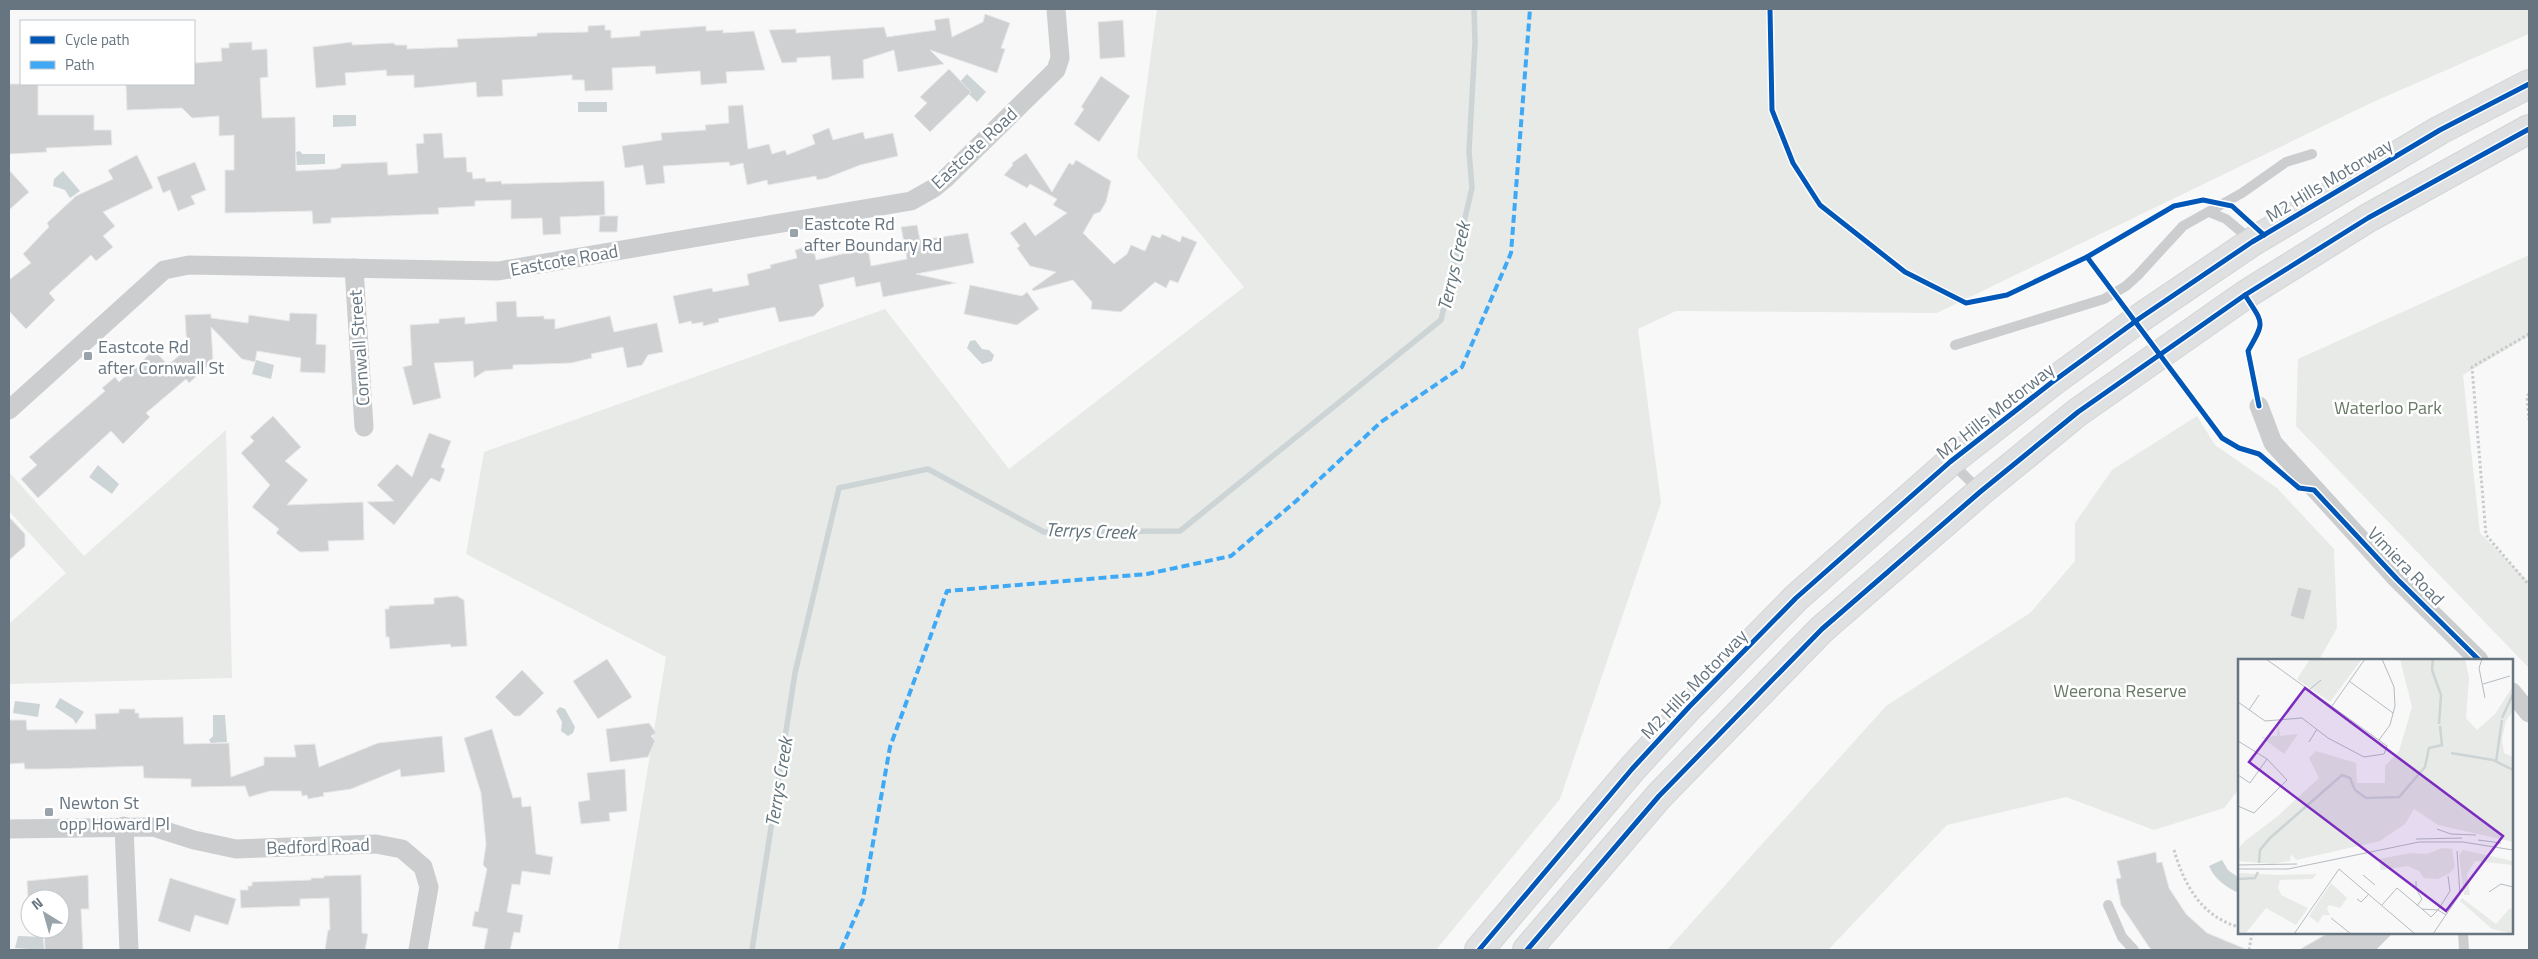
<svg xmlns="http://www.w3.org/2000/svg" width="2538" height="959" font-family="'Titillium Web',sans-serif">
  <style>
    .green { fill: #e7eae6 }
    .water { fill: #cdd4d6 }
    .lines { fill: none; stroke-linecap: round; stroke-linejoin: round }
    .stream { stroke: #cdd4d6; stroke-width: 5.5 }
    .building { fill: #cfd0d2; stroke: #e8e8e8 }
    .highway-casing { stroke: #d4d5d5; stroke-width: 30 }
    .path { stroke: #c9cacb; stroke-width: 3; stroke-dasharray: 2.5 2.5; stroke-linecap: butt }
    .lane { stroke: #cbcdce; stroke-width: 10 }
    .street { stroke: #cbcdce; stroke-width: 19 }
    .highway { stroke: #dfe0e1; stroke-width: 28 }
    .quiet { stroke: #3fa9f5; stroke-width: 4; stroke-dasharray: 8 4; stroke-linecap: butt }
    .cycleway-casing { stroke: #fff; stroke-width: 8 }
    .cycleway { stroke: #0057b8; stroke-width: 5 }
    .poi-dot { fill: #99a3aa; stroke: #fff; stroke-width: 2 }
    .labels { text-anchor: middle; dominant-baseline: central; stroke-width: 5; stroke-linejoin: round; paint-order: stroke }
    .street-label { font-size: 18px; fill: #667580; stroke: #fff }
    .poi-label { font-size: 18px; fill: #667580; stroke: #fff; text-anchor: start }
    .park-label { font-size: 18px; fill: #687965; stroke: #fff }
    .water-label { font-size: 19px; font-style: italic; fill: #61737a; stroke: #fff }
    .inset-river { fill: none; stroke: #cdd4d6; stroke-width: 2.5 }
    .inset-road { fill: none; stroke: #b5bcc1; stroke-width: 1 }
    .view { fill: #7b2cbf; fill-opacity: 0.15; stroke: #7b2cbf; stroke-width: 2.5 }
    .inset-edge { fill: none; stroke: #667580; stroke-width: 2.5 }
  </style>
  <rect width="100%" height="100%" fill="#f8f8f8"/>
  <!-- green -->
  <g class="green">
    <path d="M1157,9H2529V34L2373,102L1937,313L1676,311L1638,329L1661,503L1560,799L1436,950H618L666,657L466,554L484,452L885,309L1009,469L1244,287L1137,157Z"/>
    <path d="M2529,255V336L2463,375L2480,533L2529,582V668L2296,426L2298,359Z"/>
    <path d="M2197,416L2215,445L2277,488L2334,549L2337,628L2319,660H2239V789L2224,808L2154,830L2066,797L1947,825L1828,950H1667L1886,706L2030,613L2075,561V523L2112,470Z"/>
    <path d="M226,430L232,678L9,684V624L66,573L9,511V472L84,556Z"/>
  </g>
  <!-- water -->
  <g class="water">
    <path d="M967,74L986,92L977,102L958,84Z"/>
    <rect x="578" y="102" width="29" height="10"/>
    <path d="M333,115H356V126L333,127Z"/>
    <path d="M300,151L302,154H325V164L297,165L296,152Z"/>
    <path d="M63,171L80,191L70,198L65,190L53,186L54,179Z"/>
    <path d="M975,340L982,349L989,350L994,355L992,361L982,364L967,348L970,341Z"/>
    <path d="M256,360L274,365L271,379L252,374Z"/>
    <path d="M98,465L119,484L112,494L89,477Z"/>
    <path d="M60,698L84,712L76,724L73,719L55,707Z"/>
    <path d="M15,701L40,704L38,717L13,713Z"/>
    <path d="M560,707L565,709L575,727L573,733L568,736L561,731L562,722L556,711Z"/>
    <path d="M213,715H225L227,742L211,743L209,740L213,736Z"/>
    <path d="M2222,860L2228,870L2239,878V893C2226,887 2215,880 2209,866Z"/>
    <path d="M18,936L43,937L44,950L15,948Z"/>
  </g>
  <g class="lines">
    <!-- stream -->
    <path class="stream" d="M752,950L795,673L839,488L928,469L1044,532L1180,531L1441,320L1472,188L1469,151L1475,43L1474,9"/>
  </g>
  <!-- building -->
  <g class="building">
    <path d="M985,14L1010,23L1001,48L1005,49L997,73L930,50L944,64L898,72L894,50L863,60L864,78L832,80L830,56L797,58V62L782,63L769,30L796,29V33L884,27L887,37L936,30L934,20L949,18L952,37L983,22Z"/>
    <path d="M1123,20L1125,57L1100,59L1098,22Z"/>
    <path d="M605,25V30H611V38L640,36V31L706,26V31L723,30V33L754,31L765,70L726,72L727,83L701,85L700,71L656,74L655,66L612,68L613,90L585,91L584,80H572V75L502,80L503,96L477,97L476,82L414,88V75L387,76L386,70L345,73L346,85L316,88L313,47L352,42V45L394,43L395,45H407V49L458,47L457,39L537,36V33L588,32V26Z"/>
    <path d="M252,42V50L267,49L268,77L260,78L262,118L295,117L296,171L336,169L341,167V164L387,162L388,175L418,173L416,144L424,143L423,134L442,133L444,158L466,157L467,172H472L473,179L485,178L486,182L501,181L502,184L604,181L605,215L560,217L561,234L543,235L542,218L511,219V200L475,201V206L438,208L439,214L331,218V223L313,224L312,211L225,213V170H234V135L219,136V116L192,118L182,108L127,110L126,84H194V63L222,61L221,48H229V43Z"/>
    <path d="M949,69L971,92L930,132L914,116L927,103L920,97Z"/>
    <path d="M1101,76L1130,96L1099,142L1074,124L1084,109L1081,107Z"/>
    <path d="M9,84H38V115H94V130H111L112,145L46,148L47,152L9,154Z"/>
    <path d="M743,105L748,149L769,144L772,154L785,150L787,155L815,144L812,135L829,128L833,140L863,132L865,139L893,133L898,156L860,165L827,178L817,180L816,176L768,185L767,180L747,185L743,163L730,166L729,162L663,166L665,183L646,185L643,165L625,168L622,146L662,140L661,133L706,130L705,125L729,123L728,106Z"/>
    <path d="M1026,153L1052,192L1069,163L1073,165L1076,160L1111,181L1106,202L1100,212L1094,214L1083,233L1114,264L1127,254L1131,245L1145,251L1152,235L1160,238L1162,234L1180,242L1182,236L1197,242L1178,283L1170,280L1166,288L1155,282L1121,312L1091,309L1092,302L1073,280L1033,291L1032,289L1056,272L1030,266L1017,248L1020,246L1010,233L1025,222L1035,236L1067,213L1053,205L1057,199L1030,184L1027,188L1004,175L1013,165L1012,163Z"/>
    <path d="M137,155L153,188L103,212L115,226L103,236L113,247L96,261L91,255L49,293L55,300L26,329L9,311V280L31,263L23,254L49,227L47,223L76,196L113,179L108,170Z"/>
    <path d="M195,162L206,190L191,196L195,204L178,211L170,190L163,193L157,177Z"/>
    <path d="M9,170L29,192L9,210Z"/>
    <path d="M600,216H618L617,232H599Z"/>
    <path d="M917,225L920,240L968,233L974,263L916,274L956,283L883,297L880,282L856,287L854,277L819,285L824,306L814,316L779,322L775,307L718,319L719,322L703,326V322L692,324L691,321L679,324L673,296L712,288L713,292L749,285L747,274L771,268L770,265L797,258L795,250L813,245L816,260L868,248L871,266L907,259L901,227Z"/>
    <path d="M970,285L1022,296L1027,292L1039,309L1017,325L964,314Z"/>
    <path d="M516,301L517,317L544,316V319H555V329L610,316L614,332L657,323L663,352L648,355L642,365L627,368L623,347L591,354L592,358L571,363L513,365V369L485,371L474,378L473,361L434,363L441,398L413,405L403,367L412,365L410,325L439,323V319L465,317V324L497,321L496,302Z"/>
    <path d="M290,313L317,314L316,344L326,345L325,373L300,372L301,358L288,356L257,351L255,362L242,359L211,327L213,361L189,383L186,379L146,413L150,417L123,444L111,431L38,498L21,479L37,465L29,457L105,391L102,388L115,377L119,382L154,350L168,365L187,349L185,315L211,314V318L248,323L249,315L289,321Z"/>
    <path d="M273,416L301,447L285,461L308,480L287,505L363,502L364,540L328,541L329,551L300,552L276,533L279,529L252,507L270,485L241,453L254,441L250,437Z"/>
    <path d="M429,433L451,441L441,467L445,469L440,482L431,478L394,525L367,502L394,501L377,485L397,464L412,477Z"/>
    <path d="M9,517L25,534V546L9,560Z"/>
    <path d="M2298,587L2312,590L2304,620L2290,616Z"/>
    <path d="M457,596L464,600L467,646L451,647L450,644L390,649L389,637H386L385,609H389V606L434,604V598Z"/>
    <path d="M607,659L632,697L598,719L573,681Z"/>
    <path d="M522,670L544,693L520,716H514L495,697Z"/>
    <path d="M119,709H135V713H139V718L183,717L184,744L229,743L231,777L264,765V757H296L294,745L315,744L319,767L378,743L442,736L445,772L401,777L400,769L351,789L323,793L324,796L308,799L307,795L302,796L301,791H270L249,797L245,786L191,787V779L144,778L143,766L49,769H25L24,763L9,764V720H26L27,730L96,729L95,714L119,713Z"/>
    <path d="M649,723L656,733L651,736L655,741L648,757L610,762L606,729Z"/>
    <path d="M492,729L513,798L521,797L522,807L531,806L536,854L553,857L550,875L522,871L520,885L512,884L507,912L523,915L520,933L514,932L510,950H484L488,929L472,926L475,911L478,912L487,869L483,865L486,844L481,793L464,738Z"/>
    <path d="M625,769L627,811L609,813L610,821L581,824L578,802L590,800L587,773Z"/>
    <path d="M2156,852L2157,863L2162,862L2169,888L2186,914L2207,933L2248,950H2152L2149,947L2121,905L2116,879L2121,878L2117,861Z"/>
    <path d="M88,875L89,909H81L83,950H45L44,929H60V899H28L27,881Z"/>
    <path d="M361,875L362,933L368,934L365,950H325L328,930H330L329,898L300,899V906L241,908L240,890H248V886H252V882L311,880V878H324V876Z"/>
    <path d="M170,878L236,899L228,925L195,915L190,932L158,921Z"/>
    <path d="M2328,933H2393L2376,950H2299Z"/>
  </g>
  <g class="lines">
    <!-- highway casing -->
    <g class="highway-casing">
      <g id="highway">
        <path d="M1479,950L1632,769L1689,707L1796,598L1950,462L2051,383L2140,318L2252,242L2440,130L2529,84"/>
        <path d="M1527,950L1659,796L1822,629L1980,492L2078,412L2245,295L2368,218L2529,129"/>
      </g>
    </g>
    <!-- path -->
    <g class="path">
      <path d="M2529,334L2472,367L2486,535L2529,585"/>
      <path d="M2529,394L2527,396L2529,420"/>
      <path d="M2174,850C2184,885 2202,917 2239,927"/>
      <path d="M2249,950L2252,933"/>
    </g>
    <!-- lane -->
    <g class="lane">
      <path d="M2209,212L2226,219L2251,240"/>
      <path d="M1955,345L2104,299L2126,286L2138,275L2183,226L2242,193L2286,162L2312,154"/>
      <path d="M1951,462L1980,491"/>
      <path d="M2108,905L2122,937L2134,950"/>
      <path d="M2463,933L2464,950"/>
    </g>
    <!-- street -->
    <g class="street">
      <path d="M354,268L364,427"/>
      <path d="M2259,406L2273,443L2397,579L2479,660"/>
      <path d="M9,410L164,270L189,265L498,271L911,201L934,188L945,179L1056,70L1060,58L1056,9"/>
      <path d="M2512,692L2529,713"/>
      <path d="M124,826L129,950"/>
      <path d="M9,829L153,827L194,840L236,849L376,844L402,849L423,867L429,887L418,950"/>
    </g>
    <!-- highway -->
    <use href="#highway" class="highway"/>
    <!-- quiet -->
    <path class="quiet" d="M841,950L863,899L890,747L947,591L1147,574L1231,556L1295,502L1381,422L1462,367L1511,253L1530,9"/>
    <!-- cycleway casing -->
    <g class="cycleway-casing">
      <g id="cycleway">
        <path d="M1770,9L1772,110L1793,163L1820,205L1905,272L1966,303L2007,295L2087,257L2222,438L2239,448L2259,454L2299,488L2314,490L2397,579L2479,660"/>
        <path d="M2087,257L2174,206L2203,200L2232,206L2264,235"/>
        <path d="M2245,295C2263,324 2266,320 2248,351L2259,406"/>
        <path d="M1479,950L1632,769L1689,707L1796,598L1950,462L2051,383L2140,318L2252,242L2440,130L2529,84"/>
        <path d="M1527,950L1659,796L1822,629L1980,492L2078,412L2245,295L2368,218L2529,129"/>
      </g>
    </g>
    <!-- cycleway -->
    <use href="#cycleway" class="cycleway"/>
  </g>
  <!-- markers -->
  <g class="poi-dot">
    <rect x="789" y="228" width="10" height="10" rx="2.5"/>
    <rect x="83" y="351" width="10" height="10" rx="2.5"/>
    <rect x="44" y="807" width="10" height="10" rx="2.5"/>
  </g>
  <g class="labels">
    <!-- street labels -->
    <g class="street-label">
      <text transform="translate(974 148) rotate(-43)">Eastcote Road</text>
      <text transform="translate(2329 180) rotate(-31)">M2 Hills Motorway</text>
      <text transform="translate(564 260) rotate(-10)">Eastcote Road</text>
      <text transform="translate(359 348) rotate(-94)">Cornwall Street</text>
      <text transform="translate(1995 411) rotate(-38)">M2 Hills Motorway</text>
      <text transform="translate(2406 566) rotate(46)">Vimiera Road</text>
      <text transform="translate(1694 684) rotate(-46)">M2 Hills Motorway</text>
      <text transform="translate(318 846) rotate(-2)">Bedford Road</text>
    </g>
    <!-- poi labels -->
    <g class="poi-label">
      <text x="804" y="223">Eastcote Rd<tspan x="804" dy="21">after Boundary Rd</tspan></text>
      <text x="98" y="346">Eastcote Rd<tspan x="98" dy="21">after Cornwall St</tspan></text>
      <text x="59" y="802">Newton St<tspan x="59" dy="21">opp Howard Pl</tspan></text>
    </g>
    <!-- park labels -->
    <g class="park-label">
      <text x="2388" y="407">Waterloo Park</text>
      <text x="2120" y="690">Weerona Reserve</text>
    </g>
    <!-- water labels -->
    <g class="water-label">
      <text transform="translate(1453 266) rotate(-77)">Terrys Creek</text>
      <text transform="translate(1091 530) rotate(2)">Terrys Creek</text>
      <text transform="translate(778 782) rotate(-81)">Terrys Creek</text>
    </g>
  </g>
  <!-- overview -->
  <g transform="translate(2238 659)">
    <rect width="275" height="275" fill="#f8f8f8"/>
    <path d="M72,0H124L92,43L59,20ZM162,0H227L231,19L228,59L239,71L257,55L275,27V52L268,62L264,80L266,94L275,98V183L200,166L176,150L167,165L142,182L58,201L53,195L52,202L34,205L0,202V190L7,182L40,157L81,119L71,99L78,92L118,104L119,124H147V107L161,92L174,48ZM40,64L42,77L60,75L46,95L23,78L39,77ZM204,189L214,190L217,208L212,214L200,220L186,219L181,212L170,207L143,211L141,200L173,194L189,195ZM225,191L275,202V206L237,202L229,215L232,236H226L221,196ZM0,214L42,216L79,215L74,220L42,221L40,228L43,236L70,249L58,266L28,249L7,275H0ZM93,224L109,239L102,249L91,246L89,250L92,256H85L80,264L71,257ZM224,239L258,265L272,249L275,251V275L254,270L222,242Z" fill="#e7eae6"/>
    <path class="inset-river" d="M195,0L194,11L203,36L201,65M264,59L275,35M213,94L255,101L275,111M258,103L264,61M21,204L22,191L32,179L104,116L112,119L117,131L128,139L161,138L187,108L191,89L204,86L202,67M0,220L17,219L20,213"/>
    <path class="inset-road" d="M244,0L241,9L247,39M111,22L155,54M245,25L272,17M71,31L83,21M0,43L27,62L64,59L90,79L126,98L146,95L149,87L28,0M94,47L127,0M11,51L21,36M141,81L152,66L157,47L156,28L144,0M0,82L29,100L49,121L16,154L0,147M71,83L79,70M0,116L12,124L29,100M199,170L213,175L238,176M178,180L224,179M240,181L263,184M0,206L59,205M0,210H50L181,183H225L275,191M125,216L137,226M178,222V230L184,240L179,247M251,233L263,225L275,228M119,240L123,243L131,235M144,246L159,229L184,250L200,251L212,232L210,217M184,250L193,258L200,251L208,256M93,259L113,275M56,275L101,210L177,275M195,275L222,235L219,192"/>
    <path class="view" d="M67,29L265,177L208,252L11,103Z"/>
    <rect width="275" height="275" class="inset-edge"/>
  </g>
  <!-- border -->
  <rect width="2538" height="959" fill="none" stroke="#667580" stroke-width="20"/>
  <!-- legend -->
  <rect x="20" y="20" width="175" height="65" fill="#ffffff" stroke="#c2c8cc"/>
  <rect x="30" y="36" width="25" height="8" fill="#0057b8" stroke="#c2c8cc"/>
  <text x="65" y="45" font-size="15" fill="#667580">Cycle path</text>
  <rect x="30" y="61" width="25" height="8" fill="#3fa9f5" stroke="#c2c8cc"/>
  <text x="65" y="70" font-size="15" fill="#667580">Path</text>
  <!-- north arrow -->
  <g transform="translate(45 914) rotate(323)"><circle r="24" fill="#ffffff" stroke="#c2c8cc"/>
  <path d="M0-4L9 19L0 12L-9 19Z" fill="#99a3aa"/>
  <text y="-8" font-size="14" font-weight="bold" text-anchor="middle" fill="#667580">N</text>
  </g>
</svg>
